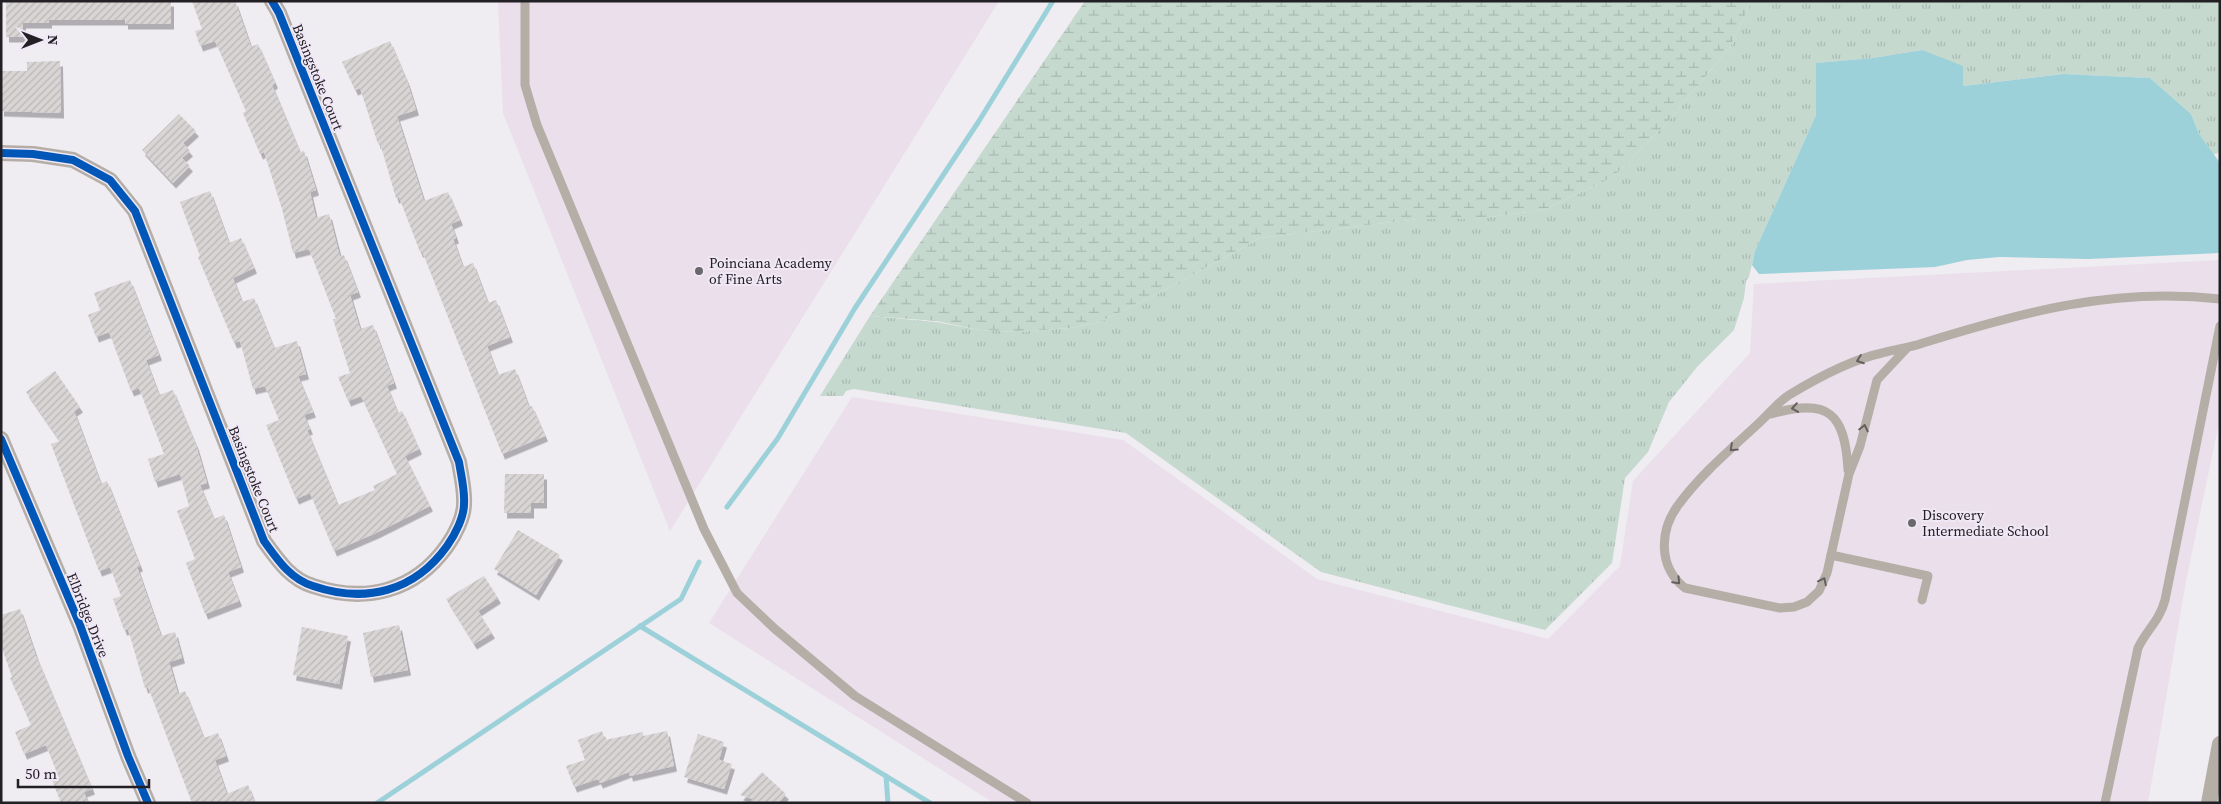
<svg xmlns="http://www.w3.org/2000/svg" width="2221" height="804" font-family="'Source Serif 4',serif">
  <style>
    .education { fill: #eadfeb }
    .grass { fill: url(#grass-tufts) }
    .wetland { fill: url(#wetland-marsh) }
    .water { fill: #9cd1d9 }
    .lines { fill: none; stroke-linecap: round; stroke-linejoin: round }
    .stream { stroke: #9cd1d9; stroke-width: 5 }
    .building { fill: url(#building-hatch); filter: url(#shadow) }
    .service { stroke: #b5aea6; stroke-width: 9 }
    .minor { stroke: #b5aea6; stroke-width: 16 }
    .cycleway-casing { stroke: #f0e8f6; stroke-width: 11 }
    .cycleway { stroke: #0057b8; stroke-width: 8 }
    .oneway { stroke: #65605f }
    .poi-dot { fill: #6a676d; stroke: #f0e8f6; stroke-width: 2 }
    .labels { text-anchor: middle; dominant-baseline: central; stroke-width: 4; stroke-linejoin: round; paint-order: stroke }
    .street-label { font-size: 14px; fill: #232025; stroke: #f0e8f6 }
    .poi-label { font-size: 14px; fill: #232025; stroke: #f0e8f6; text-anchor: start }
  </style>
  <defs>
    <pattern id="grass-tufts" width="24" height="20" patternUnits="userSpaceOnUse" patternTransform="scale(1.25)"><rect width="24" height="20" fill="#c5d9cf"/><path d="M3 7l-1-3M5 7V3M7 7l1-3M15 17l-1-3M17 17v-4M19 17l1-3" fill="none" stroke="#a9bab2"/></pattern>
    <pattern id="wetland-marsh" width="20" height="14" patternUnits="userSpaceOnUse" patternTransform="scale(1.25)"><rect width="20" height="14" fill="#c5d9cf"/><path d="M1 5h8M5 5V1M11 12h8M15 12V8" fill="none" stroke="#a9bab2"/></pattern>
    <pattern id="building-hatch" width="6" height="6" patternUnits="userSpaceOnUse" patternTransform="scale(1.25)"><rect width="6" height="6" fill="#d9d5d5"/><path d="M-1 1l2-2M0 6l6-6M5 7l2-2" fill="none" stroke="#bab7b7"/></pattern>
    <filter id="shadow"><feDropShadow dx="3" dy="5.5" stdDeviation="0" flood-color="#0004"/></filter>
  </defs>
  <rect width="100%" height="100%" fill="#efecf2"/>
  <!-- education -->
  <g class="education">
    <path d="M498,1H999L670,531L503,113Z"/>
    <path d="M2220,260V418L2186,581L2148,803H994L709,623L852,397L1123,440L1317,579L1548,639L1620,566L1633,481L1750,353L1754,284Z"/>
  </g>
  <!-- grass -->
  <path class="grass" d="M1752,1H2220V152L2213,155L2199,134L2191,114L2150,78L2064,74L1963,86L1922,50L1873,58L1816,63V115L1755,251L1749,277L1746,281L1744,298L1734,330L1697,367L1669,402L1648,452L1625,478L1612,563L1545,630L1321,572L1126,433L854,389L846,391L843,396H820L870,316L936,322L980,330L1018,332L1070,328L1100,322L1159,293L1260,238L1418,219H1475L1544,210L1613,177L1666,124L1730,47Z"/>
  <!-- wetland -->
  <path class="wetland" d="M1085,1H1752L1730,47L1666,124L1613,177L1544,210L1475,219H1418L1260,238L1159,293L1100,322L1070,328L1018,332L980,330L936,321L870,316Z"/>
  <!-- water -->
  <path class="water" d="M1922,50L1963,66V86L2064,74L2150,78L2191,114L2199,134L2220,163V253L2089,259L1999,257L1967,260L1935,267L1759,274L1752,265L1755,251L1816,115V63L1873,58Z"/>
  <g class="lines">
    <!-- stream -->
    <g class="stream">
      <path d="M727,507L778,438L855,308L979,121L1053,1"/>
      <path d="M640,626L930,803"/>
      <path d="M886,776L888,803"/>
      <path d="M377,803L681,599L699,562"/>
    </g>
  </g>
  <!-- building -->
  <g class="building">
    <path d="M6,1H171V24H125V20H49V23H23V37H6Z"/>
    <path d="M192,1H235L251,47L258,44L275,83L272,85L300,152L304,151L316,190L310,192L316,218L329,214L340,257L344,255L358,292L350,295L360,329L373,325L394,383L387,386L398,413L402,411L419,449L405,456L430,506L376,533L334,551L310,493L296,499L266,425L279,420L265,386L253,389L240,341L234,343L198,257L200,256L180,202L210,191L229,243L241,238L254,268L233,278L242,302L254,298L274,348L297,341L306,374L298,376L313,412L304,415L310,429L307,430L338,505L375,490L373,486L397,474L361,396L348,401L338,377L350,373L333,319H336L309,249L293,253L282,209L264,152L260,154L243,113L246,111L215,41L200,46L195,31L202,29Z"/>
    <path d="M390,41L407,81L416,110L397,116L424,201L448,192L460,220L451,224L456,238L453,239L463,267L473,263L488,303L496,300L510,337L487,346L498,375L515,369L529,407L532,406L545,436L502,454L422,251L420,252L399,197L396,198L380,143L378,144L360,88L355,90L342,62Z"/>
    <path d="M60,61L61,113L1,111V71H27V62Z"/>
    <path d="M179,114L196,131L183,143L190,151L182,158L190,166L173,183L142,150Z"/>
    <path d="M130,280L159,355L146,360L159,395L173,390L196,445L207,483L200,485L214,519L224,515L241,567L228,572L239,601L205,614L186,563L195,559L177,511L189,506L180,474L155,482L148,459L164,454L139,388L131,391L109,332L96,337L88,315L100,310L94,293Z"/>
    <path d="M55,371L80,407L74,411L101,484L107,481L140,566L137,567L161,636L175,632L182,658L169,662L178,694L185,691L204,738L218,733L226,756L215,760L227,794L248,785L255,803H192L148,687L145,688L128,629L124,630L113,599L121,596L110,567L99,571L51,444L60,441L26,392Z"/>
    <path d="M505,474H544V503H531V513H504Z"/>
    <path d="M518,530L560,555L536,595L494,569Z"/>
    <path d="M484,576L498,598L478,611L492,633L474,644L446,599Z"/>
    <path d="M20,609L36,656L92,789L84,792L88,803H61L52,780L59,778L46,745L24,754L15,732L31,725L10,678L12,677L1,645V615Z"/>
    <path d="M399,625L408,670L371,677L363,633Z"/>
    <path d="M302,627L348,636L339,684L293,675Z"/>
    <path d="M602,731L605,740L643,732V736L667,731L674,766L630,776L629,772L600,783L598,779L574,787L566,766L585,760L578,740Z"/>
    <path d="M698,734L724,742L719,760L732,764L724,789L684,777Z"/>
    <path d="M762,772L786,794L778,803H749L753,799L740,795Z"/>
  </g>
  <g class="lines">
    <!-- service -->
    <g class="service">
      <path d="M525,1V85L537,125L704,529L737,593L775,629L855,696L1027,803"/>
      <path d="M1907,348L1877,380L1860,446L1849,474L1827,573L1819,591L1807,602L1794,607L1780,608L1685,588C1658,567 1659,530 1679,504C1701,474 1731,449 1759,423C1768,415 1778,402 1789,395C1817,378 1850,360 1882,353C1896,349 1909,348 1923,343C2023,312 2113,287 2220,299"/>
      <path d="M1771,414C1828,398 1845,412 1848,470"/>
      <path d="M1831,555L1928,576L1922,600"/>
      <path d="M2105,803L2138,648C2147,629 2159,622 2165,600L2220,326"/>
    </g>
    <!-- minor -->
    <g class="minor">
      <path d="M1,153L33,154L73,160L110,180L135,211L264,541C277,559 290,579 313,586C366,604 415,591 447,546C455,535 464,517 464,504C465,490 461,475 459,462L279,13L272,1"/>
      <path d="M1,439L80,625L128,756L148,803"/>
      <path d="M2209,803L2220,744"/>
    </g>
    <!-- cycleway casing -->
    <g class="cycleway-casing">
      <g id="cycleway">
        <path d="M1,153L33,154L73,160L110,180L135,211L264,541C277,559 290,579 313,586C366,604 415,591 447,546C455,535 464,517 464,504C465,490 461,475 459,462L279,13L272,1"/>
        <path d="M1,439L80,625L128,756L148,803"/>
      </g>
    </g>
    <!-- cycleway -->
    <use href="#cycleway" class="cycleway"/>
  </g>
  <!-- one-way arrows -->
  <defs><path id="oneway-chevron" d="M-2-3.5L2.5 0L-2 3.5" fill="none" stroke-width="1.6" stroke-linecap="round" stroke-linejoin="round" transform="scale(1.25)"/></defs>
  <g class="oneway">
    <use href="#oneway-chevron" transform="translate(1860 360) rotate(160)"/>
    <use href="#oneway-chevron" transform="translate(1795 408) rotate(172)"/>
    <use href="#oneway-chevron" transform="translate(1864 428) rotate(-77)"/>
    <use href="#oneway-chevron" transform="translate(1733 448) rotate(137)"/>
    <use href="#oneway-chevron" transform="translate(1677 581) rotate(46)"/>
    <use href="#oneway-chevron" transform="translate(1823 581) rotate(-64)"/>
  </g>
  <!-- markers -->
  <g class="poi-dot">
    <circle cx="699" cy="271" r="5"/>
    <circle cx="1912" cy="523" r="5"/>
  </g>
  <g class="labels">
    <!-- street labels -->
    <g class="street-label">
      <text transform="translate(318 77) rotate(68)">Basingstoke Court</text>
      <text transform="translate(254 479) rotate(68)">Basingstoke Court</text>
      <text transform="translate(88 615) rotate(68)">Elbridge Drive</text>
    </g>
    <!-- poi labels -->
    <g class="poi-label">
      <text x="709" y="263">Poinciana Academy<tspan x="709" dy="16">of Fine Arts</tspan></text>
      <text x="1922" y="515">Discovery<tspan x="1922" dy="16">Intermediate School</tspan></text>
    </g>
  </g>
  <!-- border -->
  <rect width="2221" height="804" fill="none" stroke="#232025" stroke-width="5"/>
  <!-- north arrow -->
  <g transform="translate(40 40) rotate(90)" stroke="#f0e8f6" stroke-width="4" paint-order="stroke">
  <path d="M0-4L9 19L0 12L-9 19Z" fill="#232025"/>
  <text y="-8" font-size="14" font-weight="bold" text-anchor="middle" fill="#232025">N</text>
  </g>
  <!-- scale -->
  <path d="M18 779v8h131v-8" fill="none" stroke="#232025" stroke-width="2.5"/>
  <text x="25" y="779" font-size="15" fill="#232025" stroke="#f0e8f6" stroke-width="4" paint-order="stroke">50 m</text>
</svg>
